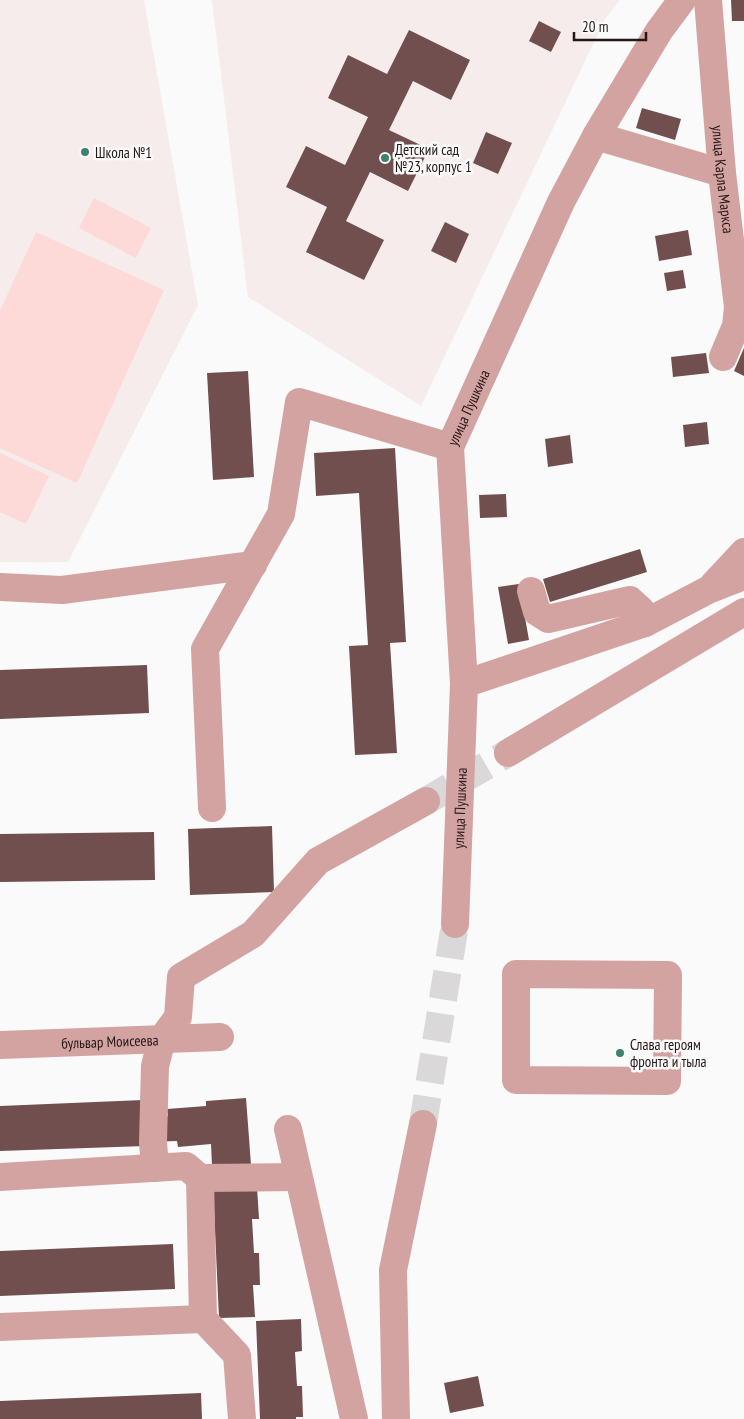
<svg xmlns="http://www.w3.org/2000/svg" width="744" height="1419" font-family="'PT Sans Narrow',sans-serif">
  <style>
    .built { fill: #f6eceb }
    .green { fill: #fdd9d8 }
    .building { fill: #714f4f }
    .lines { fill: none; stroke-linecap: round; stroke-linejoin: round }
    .minor-tunnel { stroke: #dad8d8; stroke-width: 28; stroke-dasharray: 28 14; stroke-linecap: butt }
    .minor { stroke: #d3a3a2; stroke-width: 28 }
    .poi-dot { fill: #3f8070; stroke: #fafafa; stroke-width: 2 }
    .labels { text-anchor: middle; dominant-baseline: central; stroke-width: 5; stroke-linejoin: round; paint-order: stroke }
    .poi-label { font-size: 15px; fill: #251717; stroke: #fafafa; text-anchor: start }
    .street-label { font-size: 15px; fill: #251717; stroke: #fafafa }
  </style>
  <rect width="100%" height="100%" fill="#fafafa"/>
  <!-- built -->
  <g class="built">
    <path d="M0,0H144L198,305L68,562H0Z"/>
    <path d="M212,0H620L605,19L421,406L248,297Z"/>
  </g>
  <!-- green -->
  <g class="green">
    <path d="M94,198L151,228L136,258L79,228Z"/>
    <path d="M36,232L164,290L77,483L0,448V311Z"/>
    <path d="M0,453L49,476L26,524L0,512Z"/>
  </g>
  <!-- building -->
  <g class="building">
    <path d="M731,0H744V21H732Z"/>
    <path d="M539,21L561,32L551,52L529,41Z"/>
    <path d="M409,30L470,60L451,100L413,81L389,130L429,149L408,191L370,172L346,221L384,240L364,280L306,252L327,207L286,187L306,146L345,165L368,117L328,98L348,55L387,74Z"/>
    <path d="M642,108L681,119L675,140L636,128Z"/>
    <path d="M486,132L512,143L498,174L473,163Z"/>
    <path d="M445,222L469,234L456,263L431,251Z"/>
    <path d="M688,230L692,255L659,261L655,236Z"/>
    <path d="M683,270L686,288L667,291L664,273Z"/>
    <path d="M744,348V376L734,371Z"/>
    <path d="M706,353L709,373L673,377L671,357Z"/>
    <path d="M248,371L254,477L213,480L207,373Z"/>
    <path d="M707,422L709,444L685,447L683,425Z"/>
    <path d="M570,435L573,463L548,467L545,439Z"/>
    <path d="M395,448L406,642L390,643L397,753L355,755L349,646L368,645L359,493L316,496L314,453Z"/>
    <path d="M506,494L507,517L480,518L479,495Z"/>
    <path d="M640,549L647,572L550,602L543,579Z"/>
    <path d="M519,584L529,640L508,644L498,587Z"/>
    <path d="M147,665L149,713L0,719V670Z"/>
    <path d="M272,826L274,892L190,895L188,829Z"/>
    <path d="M154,832L155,880L0,882V834Z"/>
    <path d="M246,1098L251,1165L257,1187L259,1219H252L254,1253H259L260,1285H253L255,1317L219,1318L211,1144L178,1147L177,1141L145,1142V1146L0,1151V1106L143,1100L144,1118L168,1116L167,1109L206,1106V1101Z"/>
    <path d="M173,1244L175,1289L0,1296V1251Z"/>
    <path d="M301,1319L302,1351L295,1352L297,1386H302L303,1417H296V1419H260L256,1321Z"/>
    <path d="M478,1376L484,1406L450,1413L444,1383Z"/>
    <path d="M201,1393L202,1419H0V1401Z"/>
  </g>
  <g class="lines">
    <!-- minor-tunnel -->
    <g class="minor-tunnel">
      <path d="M426,801L508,753"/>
      <path d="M423,1124L455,924"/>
    </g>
    <!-- minor -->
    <g class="minor">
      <path id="s1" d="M708,0L722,173L738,307L736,326L723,357"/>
      <path d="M596,136L722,173"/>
      <path d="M714,584L744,552"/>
      <path d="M0,587L62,590L253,565"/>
      <path d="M531,591L537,612L548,619L630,600L641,610L645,623"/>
      <path d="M464,684L645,623L708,590L744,576"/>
      <path d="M508,753L744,612"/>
      <path d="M212,808L205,649L281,514L299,402L450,447"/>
      <path id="s2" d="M455,924L464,684L450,447L561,202L596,136L659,31L682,0"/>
      <path d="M516,974L668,975L667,1081L516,1080Z"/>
      <path id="s3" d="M0,1045L220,1037"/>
      <path d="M288,1129L354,1419"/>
      <path d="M155,1168L153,1142L155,1066L162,1039L178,1017L181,977L253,934L318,861L426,801"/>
      <path d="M0,1177L186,1166L200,1178L298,1177"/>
      <path d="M200,1178L203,1319L237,1355L242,1419"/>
      <path d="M0,1327L203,1319"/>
      <path d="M396,1419L393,1270L423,1124"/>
    </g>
  </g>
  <!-- markers -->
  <g class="poi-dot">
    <circle cx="85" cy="152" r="5"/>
    <circle cx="385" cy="158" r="5"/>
    <circle cx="620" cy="1053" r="5"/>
  </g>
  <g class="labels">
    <!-- poi labels -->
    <g class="poi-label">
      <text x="395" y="149">Детский сад<tspan x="395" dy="17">№23, корпус 1</tspan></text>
      <text x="95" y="152">Школа №1</text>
      <text x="630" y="1044">Слава героям<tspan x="630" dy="17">фронта и тыла</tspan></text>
    </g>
    <!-- street labels -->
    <g class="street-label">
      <text stroke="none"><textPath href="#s1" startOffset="180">улица Карла Маркса</textPath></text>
      <text stroke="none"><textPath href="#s2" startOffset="521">улица Пушкина</textPath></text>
      <text stroke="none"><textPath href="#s2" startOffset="116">улица Пушкина</textPath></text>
      <text stroke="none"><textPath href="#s3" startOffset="110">бульвар Моисеева</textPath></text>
    </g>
  </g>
  <!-- scale -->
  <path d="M574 32v8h72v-8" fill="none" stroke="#251717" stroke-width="2.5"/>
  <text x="582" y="32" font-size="15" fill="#251717" stroke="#fafafa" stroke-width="4" paint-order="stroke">20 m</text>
</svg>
